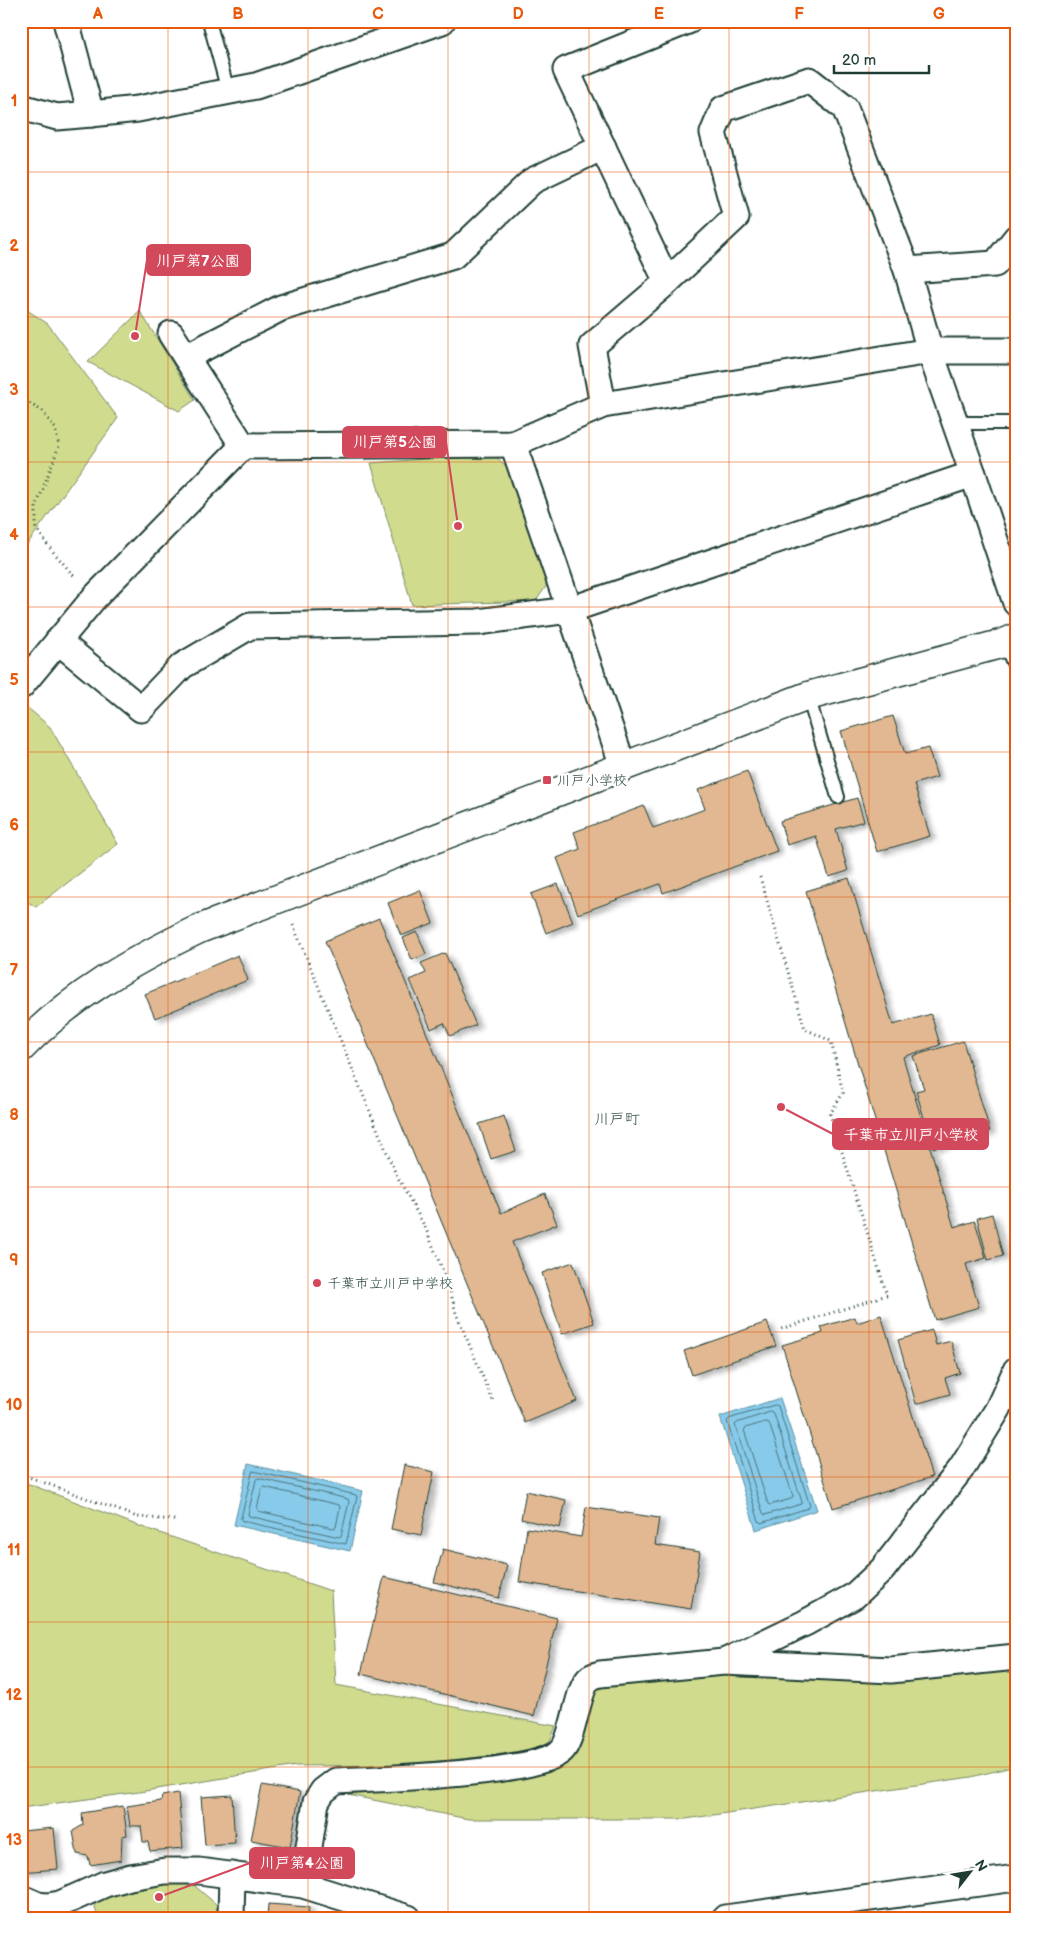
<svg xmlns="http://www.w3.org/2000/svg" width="1037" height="1939" font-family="'Balsamiq Sans','Klee One',sans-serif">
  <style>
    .green { fill: #d0db8e; stroke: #788c61 }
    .water { fill: #88cae9; stroke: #5e92a1 }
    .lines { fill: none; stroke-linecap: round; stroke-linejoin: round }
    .shore { stroke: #49757c; stroke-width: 1 }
    .building { fill: #e1b891; stroke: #1f3d34; filter: url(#shadow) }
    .lane-casing { stroke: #1f3d34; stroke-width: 16 }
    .street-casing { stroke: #1f3d34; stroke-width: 29 }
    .secondary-casing { stroke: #1f3d34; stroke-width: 31 }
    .path { stroke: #1f3d34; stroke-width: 3; stroke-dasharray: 1 4; stroke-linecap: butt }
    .lane { stroke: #fff; stroke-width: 12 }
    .street { stroke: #fff; stroke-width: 25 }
    .secondary { stroke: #fff; stroke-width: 28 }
    .grid { fill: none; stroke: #e8590c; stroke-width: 1; stroke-opacity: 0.55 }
    .poi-dot { fill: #d1495b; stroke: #fff; stroke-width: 2 }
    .labels { text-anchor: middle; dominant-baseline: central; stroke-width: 5; stroke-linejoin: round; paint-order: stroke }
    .poi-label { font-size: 14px; fill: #1f3d34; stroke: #fff; text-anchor: start }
    .neighbourhood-label { font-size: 15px; fill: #1f3d34; stroke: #fff }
    .leader { fill: none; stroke: #d1495b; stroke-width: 2 }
    .callout-dot { fill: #d1495b; stroke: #fff; stroke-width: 2 }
    .callout { fill: #d1495b; stroke: #d1495b; stroke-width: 2 }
    .callout-label { font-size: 15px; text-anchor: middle; font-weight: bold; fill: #fff }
    .neatline { fill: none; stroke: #e8590c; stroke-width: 2 }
    .grid-label { font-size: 16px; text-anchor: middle; font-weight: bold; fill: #e8590c }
  </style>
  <defs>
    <filter id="shadow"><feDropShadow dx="5.5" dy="3" stdDeviation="2.5" flood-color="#0004"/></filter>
  </defs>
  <rect width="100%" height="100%" fill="#fff"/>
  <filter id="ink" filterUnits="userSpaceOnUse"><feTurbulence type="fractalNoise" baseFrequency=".02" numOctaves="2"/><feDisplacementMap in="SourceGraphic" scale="10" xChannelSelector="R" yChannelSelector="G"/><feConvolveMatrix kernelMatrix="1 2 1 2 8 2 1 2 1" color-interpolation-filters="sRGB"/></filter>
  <g filter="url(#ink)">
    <!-- green -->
    <g class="green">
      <path d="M21,306L48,324L118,418L21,553Z"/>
      <path d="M140,311L195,400L179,411L88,362Z"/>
      <path d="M493,454L507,467L547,585L536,601L412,605L371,463Z"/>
      <path d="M21,702L50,727L118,844L36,907L21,898Z"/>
      <path d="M21,1481L139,1526L331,1591L336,1685L556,1726L550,1741L532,1752L399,1765L296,1766L139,1792L21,1808Z"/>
      <path d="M1016,1665V1766L971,1777L686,1819H468L348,1795L491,1780L549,1769L573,1757L592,1695L604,1683L722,1673Z"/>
      <path d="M189,1881L217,1905V1918H98L94,1903L125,1891Z"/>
    </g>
    <!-- water -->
    <g class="water">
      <path d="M780,1398L817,1510L756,1530L720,1417Z"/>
      <path d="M248,1464L363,1491L350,1551L234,1525Z"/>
    </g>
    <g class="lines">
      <!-- shore -->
      <g class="shore">
        <path d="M775,1405L778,1406L810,1506L808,1508L761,1523L759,1521L727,1421L729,1419Z"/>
        <path d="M771,1412L774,1414L802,1502L801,1504L765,1515L763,1513L735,1425L737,1423Z"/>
        <path d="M766,1422L769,1423L793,1496L791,1499L770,1505L768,1504L744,1430L746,1428Z"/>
        <path d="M253,1471L356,1495L357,1497L346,1544L242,1521L241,1519Z"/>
        <path d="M258,1478L348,1499L349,1502L341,1536L339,1537L249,1516L248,1514L256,1480Z"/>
        <path d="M264,1487L339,1505L340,1507L336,1527L333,1528L258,1511L257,1508L262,1489Z"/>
      </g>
    </g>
    <!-- building -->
    <g class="building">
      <path d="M893,716L905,754L928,748L937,777L914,784L930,836L877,852L841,731Z"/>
      <path d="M747,771L777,851L663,893L660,884L578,914L557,858L580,849L574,832L644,806L653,828L705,809L698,790Z"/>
      <path d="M857,798L864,821L836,829L848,871L829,877L816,836L787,845L780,821Z"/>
      <path d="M849,878L893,1025L931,1014L940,1045L903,1057L954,1227L975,1221L986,1258L966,1264L979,1307L935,1320L806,891Z"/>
      <path d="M558,884L573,922L546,933L531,894Z"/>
      <path d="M420,890L433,923L401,936L388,903Z"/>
      <path d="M379,918L501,1213L545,1194L557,1224L512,1242L577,1401L525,1423L325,941Z"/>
      <path d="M417,932L426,954L412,960L403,938Z"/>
      <path d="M445,953L476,1025L450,1036L444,1023L431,1029L410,980L426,973L421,963Z"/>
      <path d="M238,955L248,980L155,1018L145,994Z"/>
      <path d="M963,1041L990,1131L933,1148L916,1091L924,1089L913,1056Z"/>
      <path d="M504,1116L516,1151L491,1159L479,1124Z"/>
      <path d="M992,1214L1003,1256L988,1260L977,1218Z"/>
      <path d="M573,1262L594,1323L562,1334L542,1273Z"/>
      <path d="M881,1315L932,1477L833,1508L782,1345L823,1333L821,1327L855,1317L857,1323Z"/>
      <path d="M767,1322L776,1346L692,1375L684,1351Z"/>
      <path d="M932,1330L936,1345L951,1341L960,1373L945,1378L950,1394L916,1404L898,1340Z"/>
      <path d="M404,1465L434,1472L421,1535L391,1529Z"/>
      <path d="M526,1491L566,1500L560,1528L521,1519Z"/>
      <path d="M586,1507L659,1518L655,1545L700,1552L691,1609L519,1582L527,1528L581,1537Z"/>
      <path d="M443,1549L507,1565L499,1598L434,1582Z"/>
      <path d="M384,1577L557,1618L534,1716L361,1674Z"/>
      <path d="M262,1785L300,1792L290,1847L251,1840Z"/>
      <path d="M1016,1786V1810L1013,1787Z"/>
      <path d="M178,1793L183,1848L150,1851L148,1842H143L141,1826H130L127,1806L161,1801L162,1796Z"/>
      <path d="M232,1795L235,1843L205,1845L201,1797Z"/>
      <path d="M123,1806L127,1835L122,1836L121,1860L90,1865L88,1856L77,1854L73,1831L83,1825L82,1813Z"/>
      <path d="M54,1828L58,1869L21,1872V1831Z"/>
      <path d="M268,1904L309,1907L308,1918H267Z"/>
    </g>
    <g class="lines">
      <!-- lane casing -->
      <g class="lane-casing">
        <g id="lane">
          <path d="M209,21L228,91"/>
          <path d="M955,423H1016"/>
          <path d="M1004,643L1016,669"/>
          <path d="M808,696L838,797"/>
        </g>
      </g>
      <!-- street casing -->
      <g class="street-casing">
        <g id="street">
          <path d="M66,21L91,114"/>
          <path d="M21,107L57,117L91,114L138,109L256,86L442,21"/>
          <path d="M907,270L995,264L1016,238"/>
          <path d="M667,282L566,70L688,21"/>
          <path d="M171,334L243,446"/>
          <path d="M186,357L281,308L453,256L532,181L603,147"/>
          <path d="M603,405L592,346L667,282L736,217L713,133L723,109L809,80L845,108L907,270L930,351L973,474L1016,603"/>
          <path d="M513,444L623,766"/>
          <path d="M58,641L141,709L182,666L250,626L478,622L569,610L973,474"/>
          <path d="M21,686L94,598L243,446L513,444L603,405L930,351H1016"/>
          <path d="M726,1661L805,1623L854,1596L882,1570L961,1469L998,1409L1016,1370"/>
          <path d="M303,1885L316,1802L323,1791L336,1781C374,1779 544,1774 563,1749C575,1733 577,1688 590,1678C592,1676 597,1675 600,1674L724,1662L891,1670L1016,1657"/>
          <path d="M21,1916L35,1905L47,1906L60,1904L105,1884L130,1877L165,1871H199L303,1885L408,1918"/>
          <path d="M231,1918L232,1875"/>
          <path d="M725,1918L1016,1878"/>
        </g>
      </g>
      <!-- secondary casing -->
      <g class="secondary-casing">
        <g id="secondary">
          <path d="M21,1048C72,995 134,960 199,929L808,696L1004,643L1016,638"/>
          <path d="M21,1899L35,1905"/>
        </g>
      </g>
      <!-- path -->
      <g class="path">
        <path d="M21,398L42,411L55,428L59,446L36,507V528L49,547L74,576"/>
        <path d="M760,877L805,1029L831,1041L843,1093L830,1114L887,1295L778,1330"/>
        <path d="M293,925L395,1172L426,1229L449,1286L456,1313L493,1401"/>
        <path d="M21,1474L137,1517L175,1520"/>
      </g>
      <!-- lane -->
      <use href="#lane" class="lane"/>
      <!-- street -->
      <use href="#street" class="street"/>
      <!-- secondary -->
      <use href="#secondary" class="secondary"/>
    </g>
  </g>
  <!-- grid -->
  <path class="grid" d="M168,21V1918M308,21V1918M448,21V1918M589,21V1918M729,21V1918M869,21V1918M21,172H1016M21,317H1016M21,462H1016M21,607H1016M21,752H1016M21,897H1016M21,1042H1016M21,1187H1016M21,1332H1016M21,1477H1016M21,1622H1016M21,1767H1016"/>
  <!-- markers -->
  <g class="poi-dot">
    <rect x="542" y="775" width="10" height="10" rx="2.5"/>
    <circle cx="317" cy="1283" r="5"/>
  </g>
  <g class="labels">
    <!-- poi labels -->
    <g class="poi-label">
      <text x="557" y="780">川戸小学校</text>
      <text x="327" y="1283">千葉市立川戸中学校</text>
    </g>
    <!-- neighbourhood labels -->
    <g class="neighbourhood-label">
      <text x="617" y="1119">川戸町</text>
    </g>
  </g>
  <!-- callouts -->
  <path class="leader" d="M135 336L147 260M458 526L446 442M781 1107L833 1134M159 1897L250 1863"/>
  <g class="callout-dot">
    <circle cx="135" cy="336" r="5"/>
    <circle cx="458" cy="526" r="5"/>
    <circle cx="781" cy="1107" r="5"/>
    <circle cx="159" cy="1897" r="5"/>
  </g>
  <g class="callout">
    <rect x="147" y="245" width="103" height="30" rx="5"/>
    <rect x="343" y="427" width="103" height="30" rx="5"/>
    <rect x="833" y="1119" width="155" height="30" rx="5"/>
    <rect x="250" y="1848" width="104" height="30" rx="5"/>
  </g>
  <g class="callout-label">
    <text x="198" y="266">川戸第7公園</text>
    <text x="395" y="447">川戸第5公園</text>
    <text x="911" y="1140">千葉市立川戸小学校</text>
    <text x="302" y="1868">川戸第4公園</text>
  </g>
  <!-- margin -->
  <rect width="1037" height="1939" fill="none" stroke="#fff" stroke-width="55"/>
  <!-- north arrow -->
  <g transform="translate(970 1872) rotate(59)" stroke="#ffffff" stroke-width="4" paint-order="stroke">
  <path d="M0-4L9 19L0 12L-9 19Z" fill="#1f3d34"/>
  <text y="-8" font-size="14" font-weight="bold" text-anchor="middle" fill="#1f3d34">N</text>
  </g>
  <!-- scale -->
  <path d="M834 65v8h95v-8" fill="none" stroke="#1f3d34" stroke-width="2.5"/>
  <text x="842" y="65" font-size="15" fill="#1f3d34" stroke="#ffffff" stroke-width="4" paint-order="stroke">20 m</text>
  <rect x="28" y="28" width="982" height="1884" class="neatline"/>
  <g class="grid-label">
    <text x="98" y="19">A</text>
    <text x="238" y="19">B</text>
    <text x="378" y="19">C</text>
    <text x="518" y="19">D</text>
    <text x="659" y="19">E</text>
    <text x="799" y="19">F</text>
    <text x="939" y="19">G</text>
    <text x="14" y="106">1</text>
    <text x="14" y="251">2</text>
    <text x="14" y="395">3</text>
    <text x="14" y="540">4</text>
    <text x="14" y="685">5</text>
    <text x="14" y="830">6</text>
    <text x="14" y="975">7</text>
    <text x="14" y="1120">8</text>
    <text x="14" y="1265">9</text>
    <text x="14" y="1410">10</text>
    <text x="14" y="1555">11</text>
    <text x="14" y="1700">12</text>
    <text x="14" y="1845">13</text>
  </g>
</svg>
